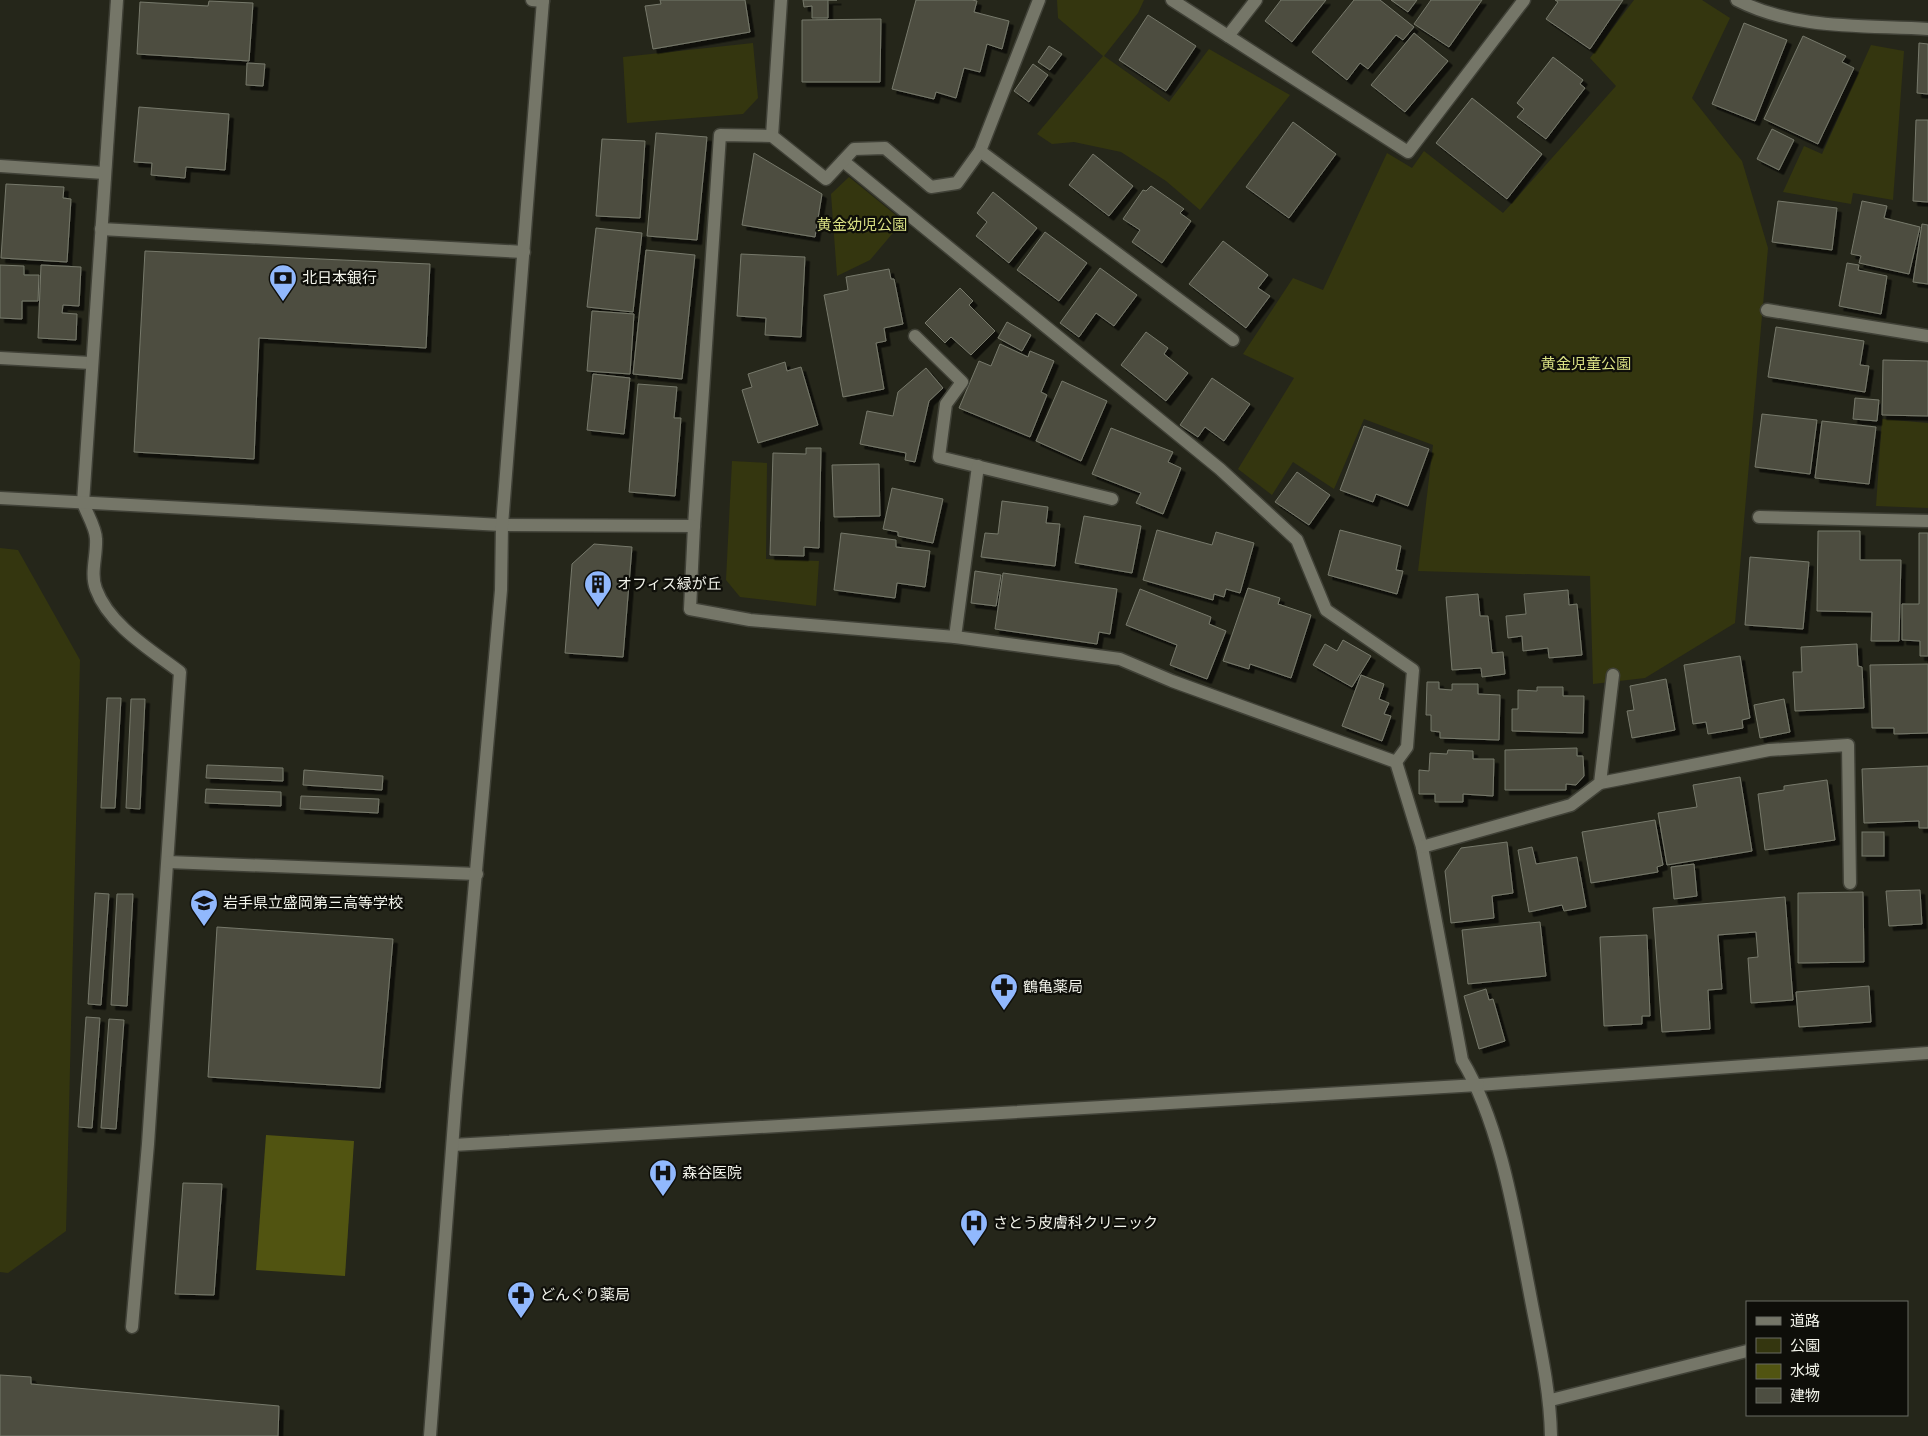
<svg xmlns="http://www.w3.org/2000/svg" width="1928" height="1436" font-family="'Fira Sans','Noto Sans JP',sans-serif">
  <style>
    .green { fill: #34360f }
    .water { fill: #515411 }
    .building { fill: #4d4e41; stroke: #77796b; filter: url(#shadow) }
    .lines { fill: none; stroke-linecap: round; stroke-linejoin: round }
    .service-casing { stroke: #404137; stroke-width: 15 }
    .minor-casing { stroke: #404137; stroke-width: 15 }
    .tertiary-casing { stroke: #404137; stroke-width: 15 }
    .service { stroke: #757668; stroke-width: 12 }
    .minor { stroke: #757668; stroke-width: 12 }
    .tertiary { stroke: #757668; stroke-width: 12 }
    .labels { text-anchor: middle; dominant-baseline: central; stroke-width: 4.5; stroke-linejoin: round; paint-order: stroke }
    .park-label { font-size: 15px; fill: #d8df83; stroke: #0e0e09 }
    .poi-label { font-size: 15px; fill: #f2f3ea; stroke: #0e0e09; text-anchor: start }
  </style>
  <defs>
    <filter id="shadow"><feDropShadow dx="4.5" dy="4.5" stdDeviation="0" flood-color="#0009"/></filter>
  </defs>
  <rect width="100%" height="100%" fill="#25261a"/>
  <!-- green -->
  <g class="green">
    <path d="M1057,0H1144L1138,13L1104,56L1169,102L1209,49L1290,95L1200,210L1166,181L1121,152L1074,142L1052,144L1037,134L1103,56L1058,18Z"/>
    <path d="M1634,0H1702L1730,18L1692,98L1742,161L1768,248L1735,623L1645,678L1593,684L1590,576L1418,571L1433,445L1364,419L1334,489L1293,462L1272,495L1238,469L1294,378L1243,354L1293,278L1323,290L1387,153L1412,168L1424,151L1503,213L1616,86L1590,58Z"/>
    <path d="M753,43L758,98L743,114L627,123L623,57Z"/>
    <path d="M1871,45L1904,51L1893,200L1853,193L1851,204L1783,192L1804,146L1822,154Z"/>
    <path d="M849,177L903,221L870,260L837,276L831,194Z"/>
    <path d="M1882,419L1928,423V508L1876,506Z"/>
    <path d="M732,461L767,463L766,559L819,561L816,606L740,597L726,580Z"/>
    <path d="M0,548L18,550L80,660L66,1231L8,1273L0,1272Z"/>
  </g>
  <!-- water -->
  <path class="water" d="M266,1135L354,1141L345,1276L256,1270Z"/>
  <!-- building -->
  <g class="building">
    <path d="M660,0H745L750,32L653,49L645,6L661,4Z"/>
    <path d="M803,0H837H828V18H812V6L804,7Z"/>
    <path d="M916,0H972L977,1L974,12L1009,21L1002,49L987,44L980,72L964,68L956,98L936,92L934,99L892,89Z"/>
    <path d="M1281,0H1326L1292,42L1265,21Z"/>
    <path d="M1354,0H1380L1414,27L1403,40L1396,35L1368,69L1360,63L1347,80L1312,52Z"/>
    <path d="M1391,0H1417L1408,12Z"/>
    <path d="M1431,0H1482L1449,47L1414,24Z"/>
    <path d="M1555,0H1623L1590,49L1546,19L1558,2Z"/>
    <path d="M209,1L253,3L249,61L137,54L140,2L208,6Z"/>
    <path d="M1148,15L1196,46L1166,91L1119,60Z"/>
    <path d="M881,19L880,82H802V20Z"/>
    <path d="M1744,23L1787,40L1755,121L1712,104Z"/>
    <path d="M1414,33L1448,61L1405,112L1371,85Z"/>
    <path d="M1803,36L1846,56L1842,62L1854,68L1818,144L1764,119Z"/>
    <path d="M1919,43L1928,44V94L1917,93Z"/>
    <path d="M1049,46L1062,54L1050,70L1038,62Z"/>
    <path d="M1553,57L1583,80L1580,84L1585,88L1546,139L1517,117L1524,109L1517,103Z"/>
    <path d="M247,63L265,64L263,86L246,85Z"/>
    <path d="M1033,64L1048,75L1029,102L1014,91Z"/>
    <path d="M1472,98L1542,154L1507,199L1436,143Z"/>
    <path d="M139,107L229,114L225,170L186,167L185,178L151,175L152,163L134,162Z"/>
    <path d="M1916,120H1928V202L1913,201Z"/>
    <path d="M1293,122L1336,154L1289,218L1246,187Z"/>
    <path d="M1772,129L1794,140L1779,170L1757,159Z"/>
    <path d="M656,133L707,137L697,240L647,236Z"/>
    <path d="M602,139L645,141L640,218L596,216Z"/>
    <path d="M754,153L822,194L815,237L742,225Z"/>
    <path d="M1093,154L1133,186L1109,216L1069,185Z"/>
    <path d="M6,184L64,187L63,198L71,199L67,262L1,258Z"/>
    <path d="M1151,186L1184,209L1180,213L1191,221L1162,263L1132,242L1140,230L1123,219L1143,190L1146,191Z"/>
    <path d="M993,192L1037,228L1009,263L976,236L987,222L977,213Z"/>
    <path d="M1778,201L1837,208L1832,250L1772,242Z"/>
    <path d="M1862,201L1887,206L1884,218L1920,227L1909,274L1859,263L1861,256L1851,254Z"/>
    <path d="M1922,224L1928,225V284L1913,282Z"/>
    <path d="M596,228L642,233L633,312L587,307Z"/>
    <path d="M1045,232L1087,263L1059,301L1017,270Z"/>
    <path d="M1223,241L1268,275L1258,288L1270,296L1246,328L1189,284Z"/>
    <path d="M646,250L695,255L682,379L633,374Z"/>
    <path d="M145,251L430,264L426,348L259,338L254,459L134,452Z"/>
    <path d="M741,254L805,257L801,337L765,335L766,318L737,316Z"/>
    <path d="M1847,263L1859,265L1858,270L1887,276L1881,314L1839,306Z"/>
    <path d="M0,265L24,266V275H39L38,301H22V319L0,318Z"/>
    <path d="M41,265L81,267L79,306L63,305L62,313L77,314L76,340L38,338Z"/>
    <path d="M1100,268L1137,295L1114,326L1096,313L1079,337L1060,323Z"/>
    <path d="M889,269L891,279H894L903,324L884,328L886,341L876,343L884,389L843,397L824,295L848,290L846,277Z"/>
    <path d="M960,288L973,301L969,305L995,331L971,355L951,337L945,343L925,323Z"/>
    <path d="M592,311L634,314L630,374L587,371Z"/>
    <path d="M1007,322L1031,335L1022,351L998,338Z"/>
    <path d="M1776,327L1864,341L1860,365L1869,366L1865,392L1768,377Z"/>
    <path d="M1146,332L1168,348L1164,354L1188,373L1166,401L1121,365Z"/>
    <path d="M1000,344L1028,357L1030,351L1054,361L1041,392L1047,395L1030,437L959,408L979,361L991,366Z"/>
    <path d="M1883,360L1928,361V416L1882,415Z"/>
    <path d="M785,362L787,371L801,367L818,425L758,443L742,390L752,387L748,374Z"/>
    <path d="M926,368L943,388L929,401L915,462L905,460L906,453L860,444L867,411L893,416L898,392Z"/>
    <path d="M593,374L630,378L624,434L587,430Z"/>
    <path d="M1212,378L1250,404L1224,441L1205,427L1198,437L1180,425Z"/>
    <path d="M1062,381L1107,401L1081,461L1036,441Z"/>
    <path d="M638,384L677,387L674,418H681L675,496L629,492Z"/>
    <path d="M1855,398L1879,400L1877,421L1853,419Z"/>
    <path d="M1762,414L1817,420L1810,474L1755,467Z"/>
    <path d="M1822,421L1876,427L1869,484L1815,478Z"/>
    <path d="M1364,426L1429,449L1408,506L1376,494L1373,502L1340,490Z"/>
    <path d="M1111,428L1173,452L1168,462L1181,468L1163,514L1136,503L1141,493L1092,474Z"/>
    <path d="M806,448H821L819,548L804,547V556L770,555L773,453L806,454Z"/>
    <path d="M879,464L880,516L834,517L832,465Z"/>
    <path d="M1297,472L1330,495L1309,525L1275,502Z"/>
    <path d="M892,488L943,499L933,543L898,536V532L883,529Z"/>
    <path d="M1002,501L1048,507L1046,523L1060,524L1055,566L981,557L985,533L998,534Z"/>
    <path d="M1084,516L1141,526L1132,573L1075,563Z"/>
    <path d="M1157,530L1212,545L1216,532L1254,543L1240,593L1226,589L1224,597L1214,594L1213,600L1143,580Z"/>
    <path d="M1340,530L1401,546L1396,570L1403,571L1397,594L1328,575Z"/>
    <path d="M1818,531H1860V560H1901L1899,641H1871L1872,612L1817,611Z"/>
    <path d="M841,533L896,540V547L930,551L925,587L897,583L895,598L834,590Z"/>
    <path d="M1919,533H1928V656H1920V641L1902,640V604H1919Z"/>
    <path d="M594,544L632,547L623,657L565,653L572,564Z"/>
    <path d="M1750,557L1809,562L1803,629L1745,625Z"/>
    <path d="M975,571L1001,575L996,606L971,603Z"/>
    <path d="M1003,573L1117,589L1110,634L1099,632L1097,644L995,629Z"/>
    <path d="M1248,588L1280,598L1278,604L1311,615L1291,678L1250,664L1249,669L1223,661Z"/>
    <path d="M1140,589L1211,617L1209,624L1226,631L1207,679L1170,665L1177,645L1126,625Z"/>
    <path d="M1568,590L1569,605L1577,604L1582,655L1549,658L1548,648L1523,651L1522,636L1508,638L1506,616L1526,614L1524,594Z"/>
    <path d="M1478,594L1480,616H1488L1492,653L1503,652L1505,674L1482,677L1481,668L1452,670L1446,597Z"/>
    <path d="M1343,640L1371,656L1352,687L1313,665L1325,644L1337,651Z"/>
    <path d="M1857,644L1858,666L1862,667L1864,708L1795,711L1793,672H1802L1801,647Z"/>
    <path d="M1740,656L1750,718L1742,720L1743,728L1708,734L1706,722L1693,724L1684,665Z"/>
    <path d="M1928,664V733L1894,734V728H1872L1870,665Z"/>
    <path d="M1361,675L1384,684L1379,699L1389,703L1384,714L1391,716L1382,741L1342,726Z"/>
    <path d="M1666,679L1675,730L1632,738L1627,711L1634,710L1630,686Z"/>
    <path d="M1427,682H1439V689L1452,690V684H1478V694L1500,695L1499,740L1440,738V732L1431,731V715H1426Z"/>
    <path d="M1537,687H1563V696H1584L1583,733L1512,731V709H1518V690L1537,691Z"/>
    <path d="M107,698H121L115,808H101Z"/>
    <path d="M131,699H145L140,809L126,808Z"/>
    <path d="M1784,699L1790,732L1760,738L1754,705Z"/>
    <path d="M1577,748V756H1583L1584,776L1576,785L1566,784V790H1505V750Z"/>
    <path d="M1448,750L1473,751V759H1494L1493,796L1463,794V802H1435V794H1419V770L1429,771L1430,753L1447,754Z"/>
    <path d="M207,765L283,768V781L206,778Z"/>
    <path d="M1928,766V828H1919V821L1864,823L1862,769Z"/>
    <path d="M304,770L383,776L382,790L303,785Z"/>
    <path d="M1740,777L1752,851L1667,865L1658,813L1697,807L1693,785Z"/>
    <path d="M1827,780L1835,840L1765,850L1758,794L1784,790V786Z"/>
    <path d="M206,789L281,792V806L205,803Z"/>
    <path d="M301,796L379,799L378,813L300,809Z"/>
    <path d="M1655,820L1663,865L1657,867L1658,872L1591,883L1582,832Z"/>
    <rect x="1862" y="832" width="22" height="24"/>
    <path d="M1507,842L1513,893L1492,896L1494,918L1451,923L1445,871L1461,848Z"/>
    <path d="M1532,847L1536,864L1577,857L1586,907L1564,911L1562,905L1529,912L1518,850Z"/>
    <path d="M1694,864L1697,896L1674,899L1671,867Z"/>
    <path d="M1920,890L1922,924L1889,926L1886,891Z"/>
    <path d="M1863,892L1864,962L1798,963V893Z"/>
    <path d="M95,893L109,894L101,1005L88,1004Z"/>
    <path d="M117,894H133L127,1006L111,1005Z"/>
    <path d="M1785,897L1793,1000L1751,1003L1748,958L1758,957L1756,932L1718,935L1722,989L1708,990L1710,1029L1662,1032L1653,908Z"/>
    <path d="M1540,922L1546,976L1468,984L1462,930Z"/>
    <path d="M217,927L393,939L380,1088L208,1077Z"/>
    <path d="M1647,935L1650,1016H1642V1024L1604,1026L1600,937Z"/>
    <path d="M1869,986L1871,1022L1799,1027L1796,992Z"/>
    <path d="M1486,989L1489,1000L1493,999L1505,1041L1479,1049L1464,996Z"/>
    <path d="M86,1017L100,1018L92,1128L78,1127Z"/>
    <path d="M109,1019L124,1020L116,1129L101,1128Z"/>
    <path d="M183,1183L222,1184L214,1295L175,1294Z"/>
    <path d="M0,1375L31,1377V1384L279,1406L278,1436H0Z"/>
  </g>
  <g class="lines">
    <!-- service casing -->
    <g class="service-casing">
      <g id="service">
        <path d="M1737,0C1795,30 1864,25 1928,29"/>
        <path d="M1228,36L1256,0"/>
        <path d="M772,136L781,0"/>
        <path d="M980,151L1039,0"/>
        <path d="M843,161L1220,469L1297,540L1326,610L1413,670L1407,747L1396,762"/>
        <path d="M101,229L524,252"/>
        <path d="M1767,310L1928,336"/>
        <path d="M915,336L962,382L946,404L939,457L1112,499"/>
        <path d="M83,503C87,514 96,528 96,539C97,556 90,573 96,589C109,625 151,650 180,672L148,1144L132,1327"/>
        <path d="M1759,517L1928,521"/>
        <path d="M694,526L720,135L772,136L826,179L854,149L885,148L931,187L957,183L980,151L1233,340"/>
        <path d="M955,637L978,466"/>
        <path d="M1600,783L1769,750L1848,745L1850,883"/>
        <path d="M168,862L477,874"/>
      </g>
    </g>
    <!-- minor casing -->
    <g class="minor-casing">
      <g id="minor">
        <path d="M532,0L543,1"/>
        <path d="M1172,0L1408,152L1524,0"/>
        <path d="M0,166L104,173"/>
        <path d="M0,358L91,363"/>
        <path d="M83,503L117,0"/>
        <path d="M502,525L694,526L690,609L750,620L955,637L1120,659L1172,681L1396,762L1422,847L1462,1060C1500,1123 1515,1217 1529,1289C1538,1338 1550,1386 1551,1436"/>
        <path d="M1422,847L1571,805L1600,783L1613,675"/>
        <path d="M1478,1085L1928,1053"/>
        <path d="M1551,1400L1747,1351"/>
      </g>
    </g>
    <!-- tertiary casing -->
    <g class="tertiary-casing">
      <g id="tertiary">
        <path d="M0,498L502,525"/>
        <path d="M453,1145L1478,1085"/>
        <path d="M430,1436L456,1096L501,590L502,525L543,0"/>
      </g>
    </g>
    <!-- service -->
    <use href="#service" class="service"/>
    <!-- minor -->
    <use href="#minor" class="minor"/>
    <!-- tertiary -->
    <use href="#tertiary" class="tertiary"/>
  </g>
  <!-- icons -->
  <defs>
    <g id="bank-pin" transform="scale(1.4375)"><path d="M0 17L-7.5 6A9.5 9.5 0 1 1 7.5 6Z" fill="#91b8fd" stroke="#0e0e09"/><path d="M-6-4H6V4H-6ZM0-2.3a2.3 2.3 0 1 0 0 4.6a2.3 2.3 0 1 0 0-4.6Z" fill="#111"/></g>
    <g id="building-pin" transform="scale(1.4375)"><path d="M0 17L-7.5 6A9.5 9.5 0 1 1 7.5 6Z" fill="#91b8fd" stroke="#0e0e09"/><path d="M-4-6H4V6H1V3H-1V6H-4ZM-2.5-4.3h1.7v1.8h-1.7ZM.8-4.3h1.7v1.8H.8ZM-2.5-1h1.7V.8h-1.7ZM.8-1h1.7V.8H.8Z" fill="#111"/></g>
    <g id="school-pin" transform="scale(1.4375)"><path d="M0 17L-7.5 6A9.5 9.5 0 1 1 7.5 6Z" fill="#91b8fd" stroke="#0e0e09"/><path d="M0-5L7-2L0 1L-7-2ZM-4 1L0 2.5L4 1V4Q0 6-4 4Z" fill="#111"/></g>
    <g id="pharmacy-pin" transform="scale(1.4375)"><path d="M0 17L-7.5 6A9.5 9.5 0 1 1 7.5 6Z" fill="#91b8fd" stroke="#0e0e09"/><path d="M-2-6h4v4h4v4h-4v4h-4v-4h-4v-4h4Z" fill="#111"/></g>
    <g id="hospital-pin" transform="scale(1.4375)"><path d="M0 17L-7.5 6A9.5 9.5 0 1 1 7.5 6Z" fill="#91b8fd" stroke="#0e0e09"/><path d="M-5-5h3v3.5h4V-5h3V5h-3V1.5h-4V5h-3Z" fill="#111"/></g>
  </defs>
  <g fill-rule="evenodd">
    <use href="#bank-pin" x="283" y="278"/>
    <use href="#building-pin" x="598" y="584"/>
    <use href="#school-pin" x="204" y="903"/>
    <use href="#pharmacy-pin" x="1004" y="987"/>
    <use href="#hospital-pin" x="663" y="1173"/>
    <use href="#hospital-pin" x="974" y="1223"/>
    <use href="#pharmacy-pin" x="521" y="1295"/>
  </g>
  <g class="labels">
    <!-- park labels -->
    <g class="park-label">
      <text x="862" y="225">黄金幼児公園</text>
      <text x="1586" y="364">黄金児童公園</text>
    </g>
    <!-- poi labels -->
    <g class="poi-label">
      <text x="302" y="278">北日本銀行</text>
      <text x="617" y="584">オフィス緑が丘</text>
      <text x="223" y="903">岩手県立盛岡第三高等学校</text>
      <text x="1023" y="987">鶴亀薬局</text>
      <text x="682" y="1173">森谷医院</text>
      <text x="993" y="1223">さとう皮膚科クリニック</text>
      <text x="540" y="1295">どんぐり薬局</text>
    </g>
  </g>
  <!-- legend -->
  <rect x="1746" y="1301" width="162" height="115" fill="#0e0e09" stroke="#696a63"/>
  <rect x="1756" y="1317" width="25" height="8" fill="#757668" stroke="#696a63"/>
  <text x="1790" y="1326" font-size="15" fill="#f2f3ea">道路</text>
  <rect x="1756" y="1338" width="25" height="15" fill="#34360f" stroke="#696a63"/>
  <text x="1790" y="1351" font-size="15" fill="#f2f3ea">公園</text>
  <rect x="1756" y="1364" width="25" height="15" fill="#515411" stroke="#696a63"/>
  <text x="1790" y="1376" font-size="15" fill="#f2f3ea">水域</text>
  <rect x="1756" y="1388" width="25" height="15" fill="#4d4e41" stroke="#696a63"/>
  <text x="1790" y="1401" font-size="15" fill="#f2f3ea">建物</text>
</svg>
